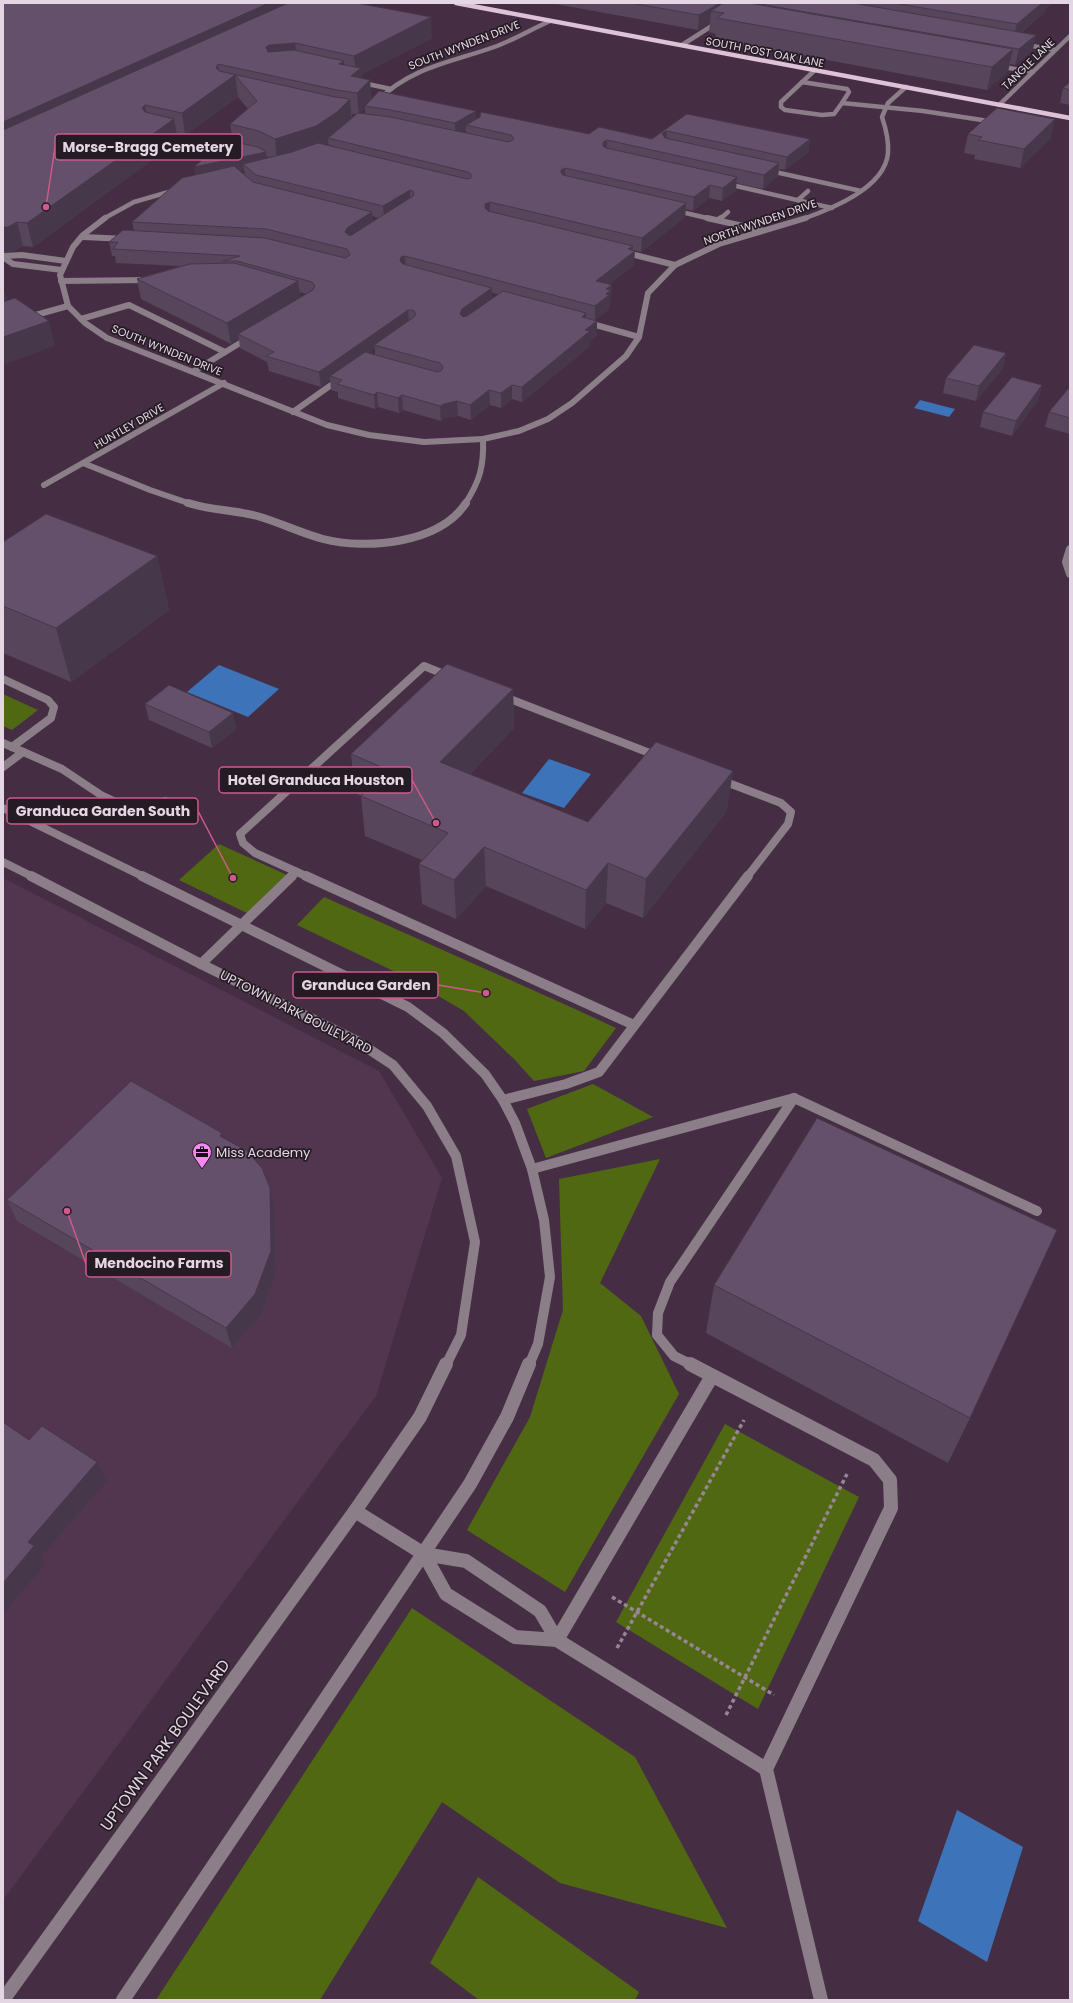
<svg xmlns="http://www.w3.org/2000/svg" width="1073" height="2003" font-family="Poppins,sans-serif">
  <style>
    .built { fill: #523650 }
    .green { fill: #516813 }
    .water { fill: #3d73b9 }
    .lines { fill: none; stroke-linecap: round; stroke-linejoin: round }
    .path { stroke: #988596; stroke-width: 3.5; stroke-dasharray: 4 3; stroke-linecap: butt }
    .minor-far4 { stroke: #8b7e88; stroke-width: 4.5 }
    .minor-far3 { stroke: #8b7e88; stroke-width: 6 }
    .minor-far2 { stroke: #8b7e88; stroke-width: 8 }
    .minor-far1 { stroke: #8b7e88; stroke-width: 10 }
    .minor { stroke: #8b7e88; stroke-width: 14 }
    .major { stroke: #dec3d8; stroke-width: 4.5 }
    .wall { fill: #56455b; fill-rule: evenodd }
    .shaded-wall { fill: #46384a }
    .building { fill: #64506a; stroke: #46384a }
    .labels { text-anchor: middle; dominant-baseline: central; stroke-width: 3.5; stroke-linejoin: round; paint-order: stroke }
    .far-street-label { font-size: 11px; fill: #e5d6e3; stroke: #251b24 }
    .street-label { font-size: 13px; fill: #e5d6e3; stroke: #251b24 }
    .poi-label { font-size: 13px; fill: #e5d6e3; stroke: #251b24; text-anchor: start }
    .near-street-label { font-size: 16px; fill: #e5d6e3; stroke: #251b24 }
    .leader { fill: none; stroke: #ce5a8b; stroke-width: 1.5 }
    .callout-dot { fill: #ce5a8b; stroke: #251b24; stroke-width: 1.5 }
    .callout { fill: #251b24; stroke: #ce5a8b; stroke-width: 1.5 }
    .callout-label { font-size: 14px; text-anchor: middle; font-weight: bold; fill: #e5d6e3 }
  </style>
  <rect width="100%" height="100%" fill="#452e43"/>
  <!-- built -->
  <path class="built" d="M3,878L379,1071L442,1178L376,1396L3,1900Z"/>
  <!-- green -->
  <g class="green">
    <path d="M3,694L38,710L12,730L3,726Z"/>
    <path d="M219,844L287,875L247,913L179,880Z"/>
    <path d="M324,897L575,1009L616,1028L584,1071L534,1081L514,1059L464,1011L406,977L297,925Z"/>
    <path d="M593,1084L653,1117L546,1158L527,1109Z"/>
    <path d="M660,1159L600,1283L641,1316L679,1394L565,1592L467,1530L530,1417L563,1310L559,1179Z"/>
    <path d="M725,1424L859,1497L758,1709L616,1622Z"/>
    <path d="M412,1608L635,1757L727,1928L560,1883L442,1802L320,2000H156Z"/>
    <path d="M478,1877L639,1992L635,2000H479L430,1963Z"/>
  </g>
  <!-- water -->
  <g class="water">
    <path d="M920,400L955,409L949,417L914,408Z"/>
    <path d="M219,665L279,689L248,717L187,692Z"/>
    <path d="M549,759L591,774L564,808L522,793Z"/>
    <path d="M957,1810L1023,1847L987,1962L918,1921Z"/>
  </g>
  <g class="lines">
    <!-- path -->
    <g class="path">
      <path d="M612,1597L774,1695"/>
      <path d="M617,1648L744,1420"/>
      <path d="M726,1715L847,1474"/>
    </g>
    <!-- minor-far4 -->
    <g class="minor-far4">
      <path d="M1021,44L1055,50"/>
      <path d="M682,45L721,20"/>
      <path d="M997,66L1033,72"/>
      <path d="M815,70L781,102V107L785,110L822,115L834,114L842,103L923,111L995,122"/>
      <path d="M358,82L391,89"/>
      <path d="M802,82L847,89L849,92L842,103"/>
      <path d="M378,100C413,66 453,62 497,46C515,39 532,29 550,21"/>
      <path d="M999,105L1070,36"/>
      <path d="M164,134L230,150"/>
      <path d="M766,170L861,191"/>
      <path d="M723,183L832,208"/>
      <path d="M798,200L808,191"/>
      <path d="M673,210L711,219"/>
      <path d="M103,219L134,202L179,189"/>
      <path d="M720,219L728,212"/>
      <path d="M803,219C831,209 885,188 888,153C889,140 886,129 882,117L888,103L906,87"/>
    </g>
    <!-- minor-far3 -->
    <g class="minor-far3">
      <path d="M105,218L83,235L73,247L60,275L68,306L85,323L107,338L327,425L369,435L424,442L483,439L519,431L548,419L572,403L626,356L639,337L648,293L675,265L719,244L806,218"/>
      <path d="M707,218L761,230"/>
      <path d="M718,220L721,218"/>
      <path d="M83,237L127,239"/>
      <path d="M623,252L675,265"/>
      <path d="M3,256L22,255L66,261"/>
      <path d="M3,257L13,264L62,270"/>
      <path d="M61,281L151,280"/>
      <path d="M81,319L129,305L225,352"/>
      <path d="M585,322L639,337"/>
      <path d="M3,324L68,306"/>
      <path d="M194,371L250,337"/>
      <path d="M293,412L341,378"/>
      <path d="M83,463L150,490L191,504"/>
      <path d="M44,485L224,383"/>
      <path d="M465,504C480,481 484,466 483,439"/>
    </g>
    <!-- minor-far2 -->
    <g class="minor-far2">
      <path d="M188,503C210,510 234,510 257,516C279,522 300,533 323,539C366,550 439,544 466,503"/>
      <path d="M1070,549L1066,562L1070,574"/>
      <path d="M3,679L48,700L54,707L51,718L12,747"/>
      <path d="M502,696L660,757"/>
      <path d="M3,743L62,769L101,795L131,809L146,808L165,801"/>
      <path d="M3,767L23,752"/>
      <path d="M718,779L781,803L791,812L788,824L747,877"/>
      <path d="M3,808L144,877"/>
      <path d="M3,862L33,877"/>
      <path d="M291,877L296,872"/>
      <path d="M308,877L255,853L243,843L240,834L424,666L451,677"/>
    </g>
    <!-- minor-far1 -->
    <g class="minor-far1">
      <path d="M31,876L201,964L355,1040L393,1065L427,1106L456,1156L475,1242L461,1335L446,1365"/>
      <path d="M142,876L408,1007L443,1033L485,1074L503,1100L515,1123L532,1169L544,1220L550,1277L538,1344L529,1365"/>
      <path d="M306,876L634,1025"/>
      <path d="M201,964L292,876"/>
      <path d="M503,1100L566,1084L599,1072L748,876"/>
      <path d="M532,1169L794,1098L1037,1211"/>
      <path d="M692,1365L674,1356L657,1335L658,1313L670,1282L794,1098"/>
    </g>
    <!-- minor -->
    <g class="minor">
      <path d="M690,1364L874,1460L890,1480L891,1508L766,1769L821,2000"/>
      <path d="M355,1511L424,1554L466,1561L540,1611L557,1640L766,1769"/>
      <path d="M424,1554L446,1594L515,1637L557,1640"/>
      <path d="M557,1640L712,1376"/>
      <path d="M3,2000L355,1511L420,1417L446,1364"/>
      <path d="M123,2000L470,1484L507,1417L529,1364"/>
    </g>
    <!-- major -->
    <path class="major" d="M456,3L1070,118"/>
  </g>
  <!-- wall -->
  <g class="wall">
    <path d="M3,3L432,38L362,74V78L370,80L371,99L476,120L589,134L652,139L687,114L810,139L808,152L785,170L779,169L778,176L763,189L736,183V190L722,201L709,198L693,211L686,209L685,217L641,252L633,250L634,265L609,284L612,285L610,304L609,305V309L595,320L597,335L590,341V346L522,402L512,399L501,408L490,405L471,420L458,416L444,418L441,421L403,410L399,413L378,407L375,409L338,398V392L331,390L330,380L321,387L269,371L267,362L240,348L239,339L231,344L141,299L137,279L180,266L116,263L115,256H112L109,242L134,231L132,222L195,175L233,142L230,124L248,109L238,97L185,135L176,133L178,141L33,247L23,246L14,251L3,252ZM365,108V114L360,113ZM352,114H356L352,118ZM466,130V133L462,132ZM328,142L329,146L324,145ZM266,156L270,158L266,159ZM244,170L245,175L240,171ZM372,216L378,218L373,221ZM300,292L306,294L300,297ZM492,293L498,294L492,299ZM375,349V354L369,353Z"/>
    <path d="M550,3H1053L1046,8L1045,12L1022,32L1033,50L1015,65L1010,64L1008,71L987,90L715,39L716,34L709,32L710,23L698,30Z"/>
    <path d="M1070,82V105L1060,103L1063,88Z"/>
    <path d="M968,134L1051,138L1020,168L974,159L975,155L964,153Z"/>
    <path d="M1006,353L1003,368L976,401L943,393L946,378Z"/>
    <path d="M1042,385L1038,400L1012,436L980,427L983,412Z"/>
    <path d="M1070,389V434L1045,427L1049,412Z"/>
    <path d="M3,542L157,556L169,610L71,682L3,653Z"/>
    <path d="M513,689L514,728L470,774L588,822L727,811L643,918L606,903L585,929L486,886L456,919L422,904L419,864L422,860L365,836L361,796L355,793L351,754Z"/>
    <path d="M145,704L233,713L236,729L212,748L149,720Z"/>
    <path d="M224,1138L275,1210L276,1272L261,1315L232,1348L17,1221L7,1200Z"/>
    <path d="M714,1285L970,1418L948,1463L706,1333Z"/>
  </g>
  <!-- shaded-wall -->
  <g class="shaded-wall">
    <path d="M269,3H316L3,147V122Z"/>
    <path d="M720,3H738L724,13L711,11L710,23L698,30L699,15Z"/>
    <path d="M1042,3H1053L1046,8L1045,12L1013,39L1017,24Z"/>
    <path d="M431,17L432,38L362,74L363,87L370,80L371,102L365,106V108L359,115L357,93L351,76L356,72L354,56Z"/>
    <path d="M1036,35L1033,50L1015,65L1019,49Z"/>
    <path d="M295,43L298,64L269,68L266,47L269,45Z"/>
    <path d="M1013,49L1008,71L987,90L992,67Z"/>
    <path d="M344,61L346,83L339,64Z"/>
    <path d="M218,64L221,85L235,75L238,97L185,135L182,113L216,68Z"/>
    <path d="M350,99L352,122L328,138V142L319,148L277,162L275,139Z"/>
    <path d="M145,105L149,128L142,108Z"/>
    <path d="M476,111V124L466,125V130L455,136V123Z"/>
    <path d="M174,119L178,141L33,247L27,223Z"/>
    <path d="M1055,119L1051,138L1020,168L1024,149Z"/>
    <path d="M667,131L666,143L662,133Z"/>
    <path d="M810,139L808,152L785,170L787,157Z"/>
    <path d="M607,140V153L603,158V142Z"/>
    <path d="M266,152L267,165L243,164L244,170L196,180L194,167Z"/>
    <path d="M779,163L778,176L763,189L764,175Z"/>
    <path d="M565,168V181L561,173V170Z"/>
    <path d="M737,177L736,190L722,201L723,188Z"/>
    <path d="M710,185L709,198L693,211L694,197Z"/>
    <path d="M410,190V203L384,219L383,206Z"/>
    <path d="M490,202V216L485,208V204Z"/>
    <path d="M686,203L685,217L641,252L642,238Z"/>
    <path d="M372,212L373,226L347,246L345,232L347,228Z"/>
    <path d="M17,222L23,246L14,251L3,252V227Z"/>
    <path d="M633,246L632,253L635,251L634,265L595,295L596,281L628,249Z"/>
    <path d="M405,256L406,270L400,261L401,257Z"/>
    <path d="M298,281L301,302L238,334L239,339L231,344L227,323Z"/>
    <path d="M612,285L611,299L610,300V304L609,305V309L595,320V306L606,289Z"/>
    <path d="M492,288V302L461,328L460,314L462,309Z"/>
    <path d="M3,290L5,292L12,317L3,320Z"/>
    <path d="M408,310L409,324L374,345L375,349L335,377L330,376V380L321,387L319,372Z"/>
    <path d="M586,313V327L582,317Z"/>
    <path d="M49,321L55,346L3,365V337Z"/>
    <path d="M597,321V335L590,341V346L522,402V387L585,330Z"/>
    <path d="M1006,353L1003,368L976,401L979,386Z"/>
    <path d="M512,385V399L501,408V393Z"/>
    <path d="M1042,385L1038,400L1012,436L1016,421Z"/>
    <path d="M489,390L490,405L471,420L470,405Z"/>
    <path d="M377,392L378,407L375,409L374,395Z"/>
    <path d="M402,395L403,410L399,413L398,398Z"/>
    <path d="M457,401L458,416L444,418L441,421L440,406L444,404Z"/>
    <path d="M157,556L169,610L71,682L56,628Z"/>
    <path d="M513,689L514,728L443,802L440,762Z"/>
    <path d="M233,713L236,729L212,748L209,732Z"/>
    <path d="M733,771L727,811L643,918L646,879Z"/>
    <path d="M484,847L486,886L456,919L454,880Z"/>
    <path d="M608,863L606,903L585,929L586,890Z"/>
    <path d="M222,1133L228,1155L220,1136Z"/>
    <path d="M270,1188L275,1210L276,1272L261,1315L232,1348L226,1328Z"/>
    <path d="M97,1462L107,1481L41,1557L46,1564L3,1614V1583L28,1542Z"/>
  </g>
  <!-- building -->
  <g class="building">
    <path d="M3,3H269L3,122Z"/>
    <path d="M288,3H357L431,17L354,56L295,43L269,45L266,47L268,52L294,50L344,61L339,64L361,68L351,76L370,80L357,93L337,90L218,64L216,68L219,71L335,97L350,99L337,112L316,126L275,139L259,131L230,124L257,101L235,75L182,113L145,105L142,108L145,112L174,119L27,223L17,222L8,227H3V130Z"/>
    <path d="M631,3H720L699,15Z"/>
    <path d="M723,3H749L1013,49L992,67L717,18L724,13L711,11Z"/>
    <path d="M754,3H853L1036,35L1019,49Z"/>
    <path d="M894,3H1042L1017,24Z"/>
    <path d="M1070,82V90L1063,88Z"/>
    <path d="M379,91L476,111L455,123L391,110L365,106Z"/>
    <path d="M997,108L1055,119L1024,149L978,140L982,137L968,134Z"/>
    <path d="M481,112L589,134L599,127L652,139L687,114L810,139L787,157L667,131L662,133L665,138L779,163L764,175L607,140L603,142V146L606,148L737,177L723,188L710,185L694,197L565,168L561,170V173L563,175L686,203L642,238L490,202L485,204V208L488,211L633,246L628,249L635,251L596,281L612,285L606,289L611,290L606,294L609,295L595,306L405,256L401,257L400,261L403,264L492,288L462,309L460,314L463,317L467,316L503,291L586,313L582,317L597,321L585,330L590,331L522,387L512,385L501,393L489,390L470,405L457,401L444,404L440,406L402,395L398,398L377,392L374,395L337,384L342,380L330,376L365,352L437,372L441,371L443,367L440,363L374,345L414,317L416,314L413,310H408L319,372L266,356L274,352L238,334L313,290L315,286L312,282L237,261H223L240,256L113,249L118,242H109L123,230L265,238L345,258L350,255L347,249L266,229L132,222L182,178L234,166L253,182L372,212L347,228L345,232L350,236L413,196L414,192L410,190L383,206L256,175L243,164L292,152L318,143L467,179L471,178V174L468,172L328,138L358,113L390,117L509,142L514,139L511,135L466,125L480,117Z"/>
    <path d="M225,140L258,147L266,152L194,167Z"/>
    <path d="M234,263L298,281L227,323L137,279L190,264Z"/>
    <path d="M15,298L49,321L3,337V302Z"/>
    <path d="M974,345L1006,353L979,386L946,378Z"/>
    <path d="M1012,377L1042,385L1016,421L983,412Z"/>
    <path d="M1068,389H1070V418L1049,412Z"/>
    <path d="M46,514L157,556L56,628L3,606V542Z"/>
    <path d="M447,664L513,689L440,762L588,822L656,742L733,771L646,879L608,863L586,890L484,847L454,880L419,864L448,833L361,796L388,770L351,754Z"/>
    <path d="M169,685L233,713L209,732L145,704Z"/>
    <path d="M131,1081L222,1133L220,1136L247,1151L262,1168L270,1188L271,1251L255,1294L226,1328L7,1200Z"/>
    <path d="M817,1118L1057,1230L970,1418L714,1285Z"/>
    <path d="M3,1422L29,1440L42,1426L97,1462L28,1542L34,1546L3,1583Z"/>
  </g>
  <!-- icons -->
  <defs>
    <g id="office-pin" transform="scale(1)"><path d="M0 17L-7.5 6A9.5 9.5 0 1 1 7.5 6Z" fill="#f589ef" stroke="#251b24"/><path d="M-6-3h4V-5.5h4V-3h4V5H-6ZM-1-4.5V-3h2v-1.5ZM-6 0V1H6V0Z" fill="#111"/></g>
  </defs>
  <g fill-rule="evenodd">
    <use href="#office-pin" x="202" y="1152"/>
  </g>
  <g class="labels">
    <!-- far-street labels -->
    <g class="far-street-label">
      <text transform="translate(464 45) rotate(-21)">SOUTH WYNDEN DRIVE</text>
      <text transform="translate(765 52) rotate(11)">SOUTH POST OAK LANE</text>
      <text transform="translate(1028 64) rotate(-44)">TANGLE LANE</text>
      <text transform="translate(760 222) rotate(-19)">NORTH WYNDEN DRIVE</text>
      <text transform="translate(167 350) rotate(22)">SOUTH WYNDEN DRIVE</text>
      <text transform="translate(129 426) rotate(-30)">HUNTLEY DRIVE</text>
    </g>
    <!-- street labels -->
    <g class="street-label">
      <text transform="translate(296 1012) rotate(27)">UPTOWN PARK BOULEVARD</text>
    </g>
    <!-- poi labels -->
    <g class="poi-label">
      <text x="216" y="1152">Miss Academy</text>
    </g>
    <!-- near-street labels -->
    <g class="near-street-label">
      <text transform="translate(165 1745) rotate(-54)">UPTOWN PARK BOULEVARD</text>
    </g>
  </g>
  <!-- callouts -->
  <path class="leader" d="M46 207L55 147M436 823L412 780M233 878L198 811M486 993L438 985M67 1211L86 1264"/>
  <g class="callout-dot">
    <circle cx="46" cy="207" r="4"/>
    <circle cx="436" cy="823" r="4"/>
    <circle cx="233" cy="878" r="4"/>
    <circle cx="486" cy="993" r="4"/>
    <circle cx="67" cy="1211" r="4"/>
  </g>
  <g class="callout">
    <rect x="55" y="134" width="187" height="26" rx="4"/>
    <rect x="219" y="767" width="193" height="26" rx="4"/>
    <rect x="7" y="798" width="191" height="26" rx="4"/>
    <rect x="293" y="972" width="145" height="26" rx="4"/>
    <rect x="86" y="1251" width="145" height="26" rx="4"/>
  </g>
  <g class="callout-label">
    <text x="148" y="152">Morse-Bragg Cemetery</text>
    <text x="316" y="785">Hotel Granduca Houston</text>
    <text x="103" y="816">Granduca Garden South</text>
    <text x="366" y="990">Granduca Garden</text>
    <text x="159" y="1268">Mendocino Farms</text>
  </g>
  <!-- border -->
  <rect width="1073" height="2003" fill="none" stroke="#e5d6e3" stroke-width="8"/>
</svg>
